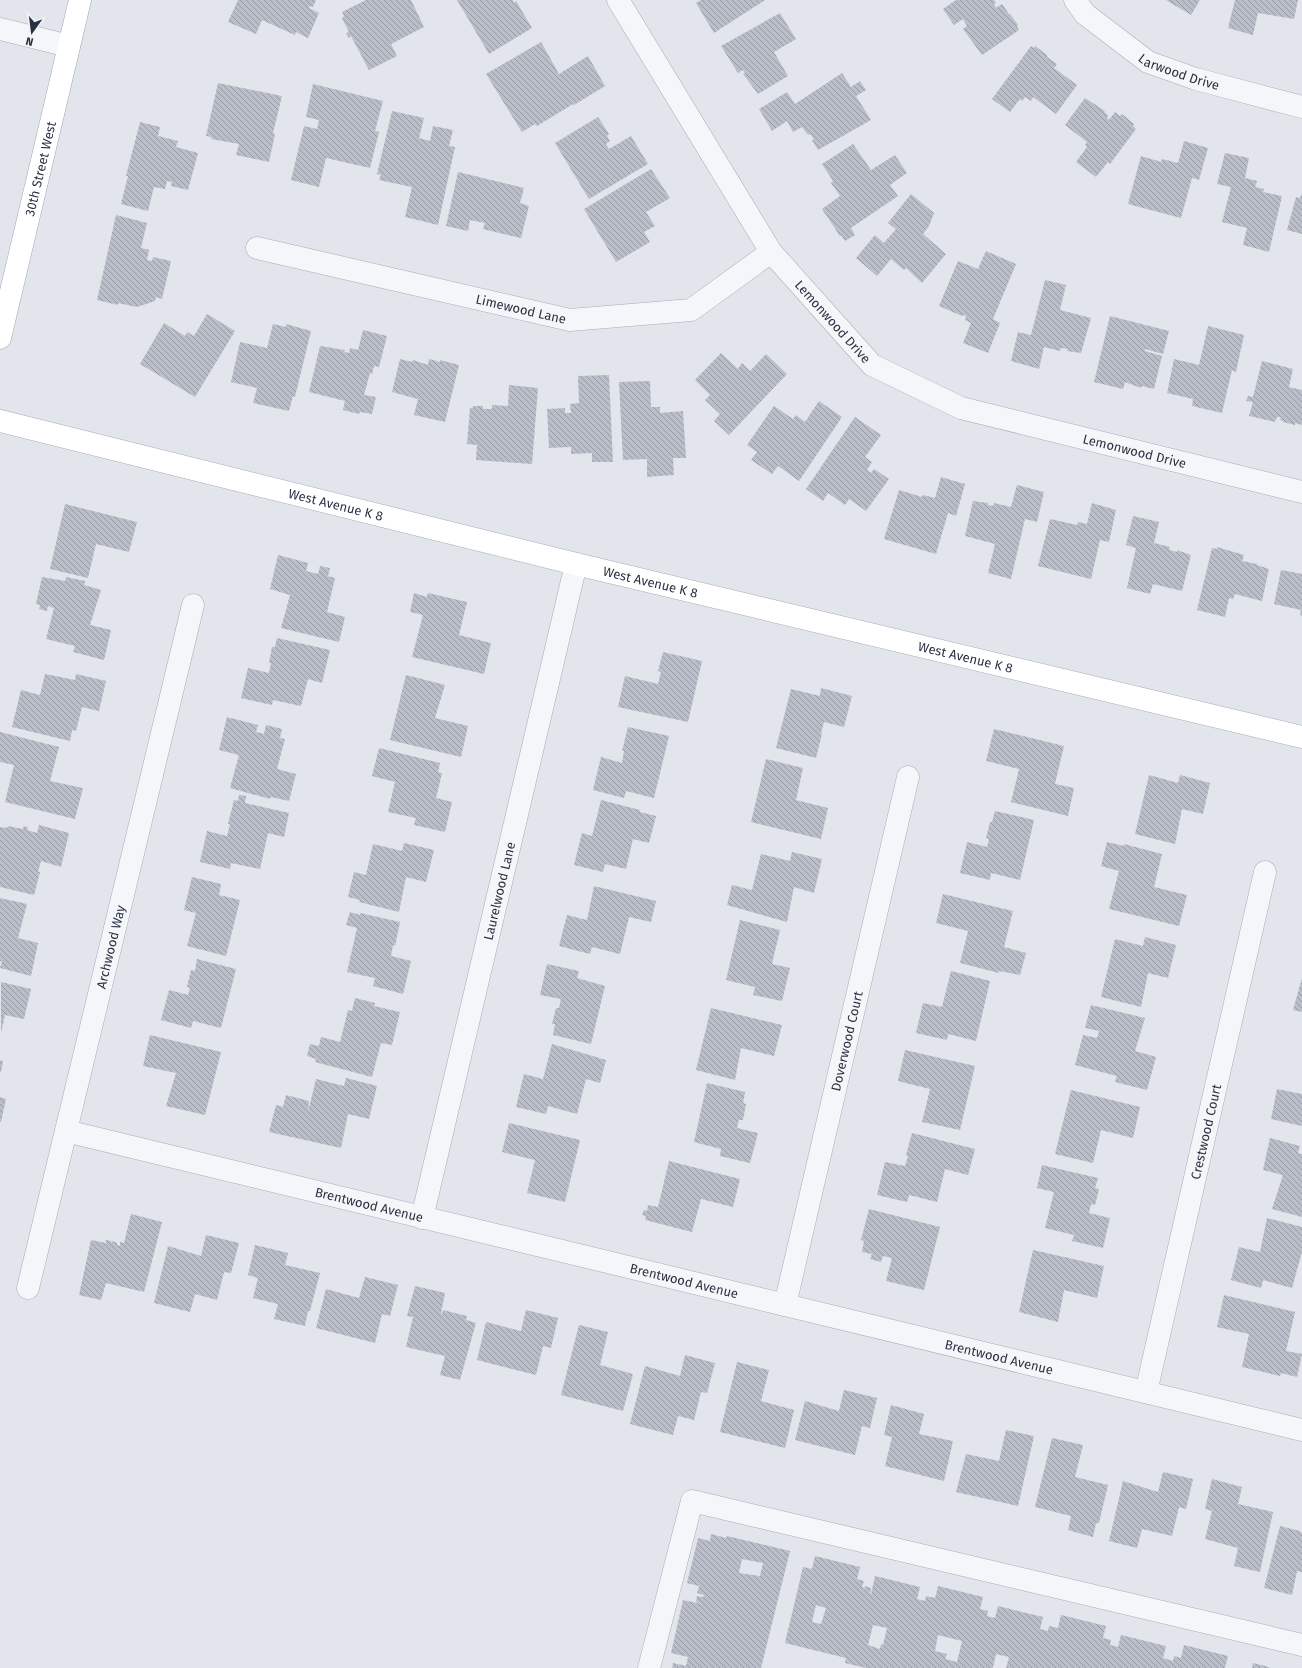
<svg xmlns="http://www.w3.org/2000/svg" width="1302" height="1668" font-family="'Fira Sans',sans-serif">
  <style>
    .building { fill: url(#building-back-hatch); fill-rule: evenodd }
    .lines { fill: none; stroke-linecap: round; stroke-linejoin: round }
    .street-casing { stroke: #a7acb6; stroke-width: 23 }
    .secondary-casing { stroke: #a7acb6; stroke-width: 23 }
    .primary-casing { stroke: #a0a9b7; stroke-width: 23 }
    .street { stroke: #f5f6f9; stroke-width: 22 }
    .secondary { stroke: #fff; stroke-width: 22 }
    .primary { stroke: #fff; stroke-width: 22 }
    .labels { text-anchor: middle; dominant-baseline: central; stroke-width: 4; stroke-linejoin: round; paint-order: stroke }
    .street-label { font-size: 13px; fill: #293244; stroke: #f2f4f8 }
  </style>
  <defs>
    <pattern id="building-back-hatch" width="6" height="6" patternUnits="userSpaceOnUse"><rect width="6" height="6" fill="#b9bec9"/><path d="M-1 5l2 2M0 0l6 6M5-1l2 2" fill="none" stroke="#969ba5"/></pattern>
  </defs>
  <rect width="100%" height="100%" fill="#e2e5eb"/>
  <!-- building -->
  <g class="building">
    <path d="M238,0H316L313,7L310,6L309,8L319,13L308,38L296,32L295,35L262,20L256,34L228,22Z"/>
    <path d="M366,0H411L424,27L391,44L397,56L369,70L351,36L349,38L346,33L349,32L342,18L344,16L342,12Z"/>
    <path d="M457,0H513L514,3L516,1L532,28L489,54Z"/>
    <path d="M701,0H765L714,33L696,3Z"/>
    <path d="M956,0H994L996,3L994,4L996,8L1002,4L1009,14H1010L1018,25L1017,26L1019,30L982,55L963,29L967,26L963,19L954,25L943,9Z"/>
    <path d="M1166,0H1200L1191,15Z"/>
    <path d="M1235,0H1298L1294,19L1258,13L1253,35L1228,28Z"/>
    <path d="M780,13L796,39L774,52L788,76L758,94L743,74L745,73L743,70L738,73L721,46Z"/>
    <path d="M541,42L559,74L588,56L605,86L574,105L573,104L537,126L535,124L522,132L486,74Z"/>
    <path d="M1031,46L1034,48L1035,46L1047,55V57L1057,64L1054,68L1077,85L1056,114L1033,97L1031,101L1025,97L1022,101L1020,99L1010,112L992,99Z"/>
    <path d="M842,73L851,87L860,81L866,90L856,96L871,120L818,150L812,140L814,139L810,134L808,135L802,127L793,132L787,121L772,131L759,109L787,92L795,104Z"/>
    <path d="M218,83L282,96L273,133L275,134L269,162L236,155L239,144L211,139L212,137L206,136Z"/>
    <path d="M313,84L383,101L375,131L379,132L370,168L326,158L319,187L291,180L304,126L317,129L319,120L306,117Z"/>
    <path d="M1085,98L1105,111L1104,112L1108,115L1107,118L1109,120L1115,112L1120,116L1122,114L1134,124L1133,126L1136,129L1110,164L1108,162L1096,177L1076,162L1087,147L1085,145L1087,142L1065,125Z"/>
    <path d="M392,111L424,118L419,138L430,141L433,126L453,130L449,146L455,147L438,225L405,217L412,187L379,180L381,175L377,174Z"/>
    <path d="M598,117L609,134L607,136L610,141L606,144L609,149L631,136L648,164L589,199L555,143Z"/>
    <path d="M140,122L160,127L158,136L178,141L176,147L198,153L188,190L171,186L172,182L167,181L165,189L154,187L148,211L121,204L128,176H126Z"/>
    <path d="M1184,141L1208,148L1199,180L1192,178L1181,218L1128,204L1141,156L1161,162L1162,159L1178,163Z"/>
    <path d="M853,144L871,170L895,155L907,173L890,185L898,196L851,228L855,235L845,241L841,235L840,236L822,209L840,196L831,183L833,181L822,164Z"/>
    <path d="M1225,153L1249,158L1245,178L1257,181L1255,187L1264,189L1263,192L1282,196L1269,252L1243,245L1247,228L1222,222L1231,187L1217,184Z"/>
    <path d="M651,169L670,198L646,212L655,226L644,232L650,242L616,262L584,209Z"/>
    <path d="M458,172L524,188L520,203L529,206L521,238L483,229L485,223L470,220L468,231L446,226Z"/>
    <path d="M1302,193V234L1287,230L1296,197L1300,198Z"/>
    <path d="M911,194L934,213L929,226L923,234L946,254L922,283L906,268L904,270L891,259L877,276L856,258L875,235L884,243L896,229L888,223Z"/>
    <path d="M116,215L147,223L141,248L149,250L147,260L152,261L153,257L171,261L162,299L156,297L155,301L137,307L118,303V305L97,300Z"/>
    <path d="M986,251L1016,264L993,319L1000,323L988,353L963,343L971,323L965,320L966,316L963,315L962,316L939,306L958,261L978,269Z"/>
    <path d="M1045,280L1066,285L1060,310L1091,318L1081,353L1067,351L1068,349L1061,348L1060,351L1044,347L1039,369L1011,361L1018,332L1031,335Z"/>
    <path d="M207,314L235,331L195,397L140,364L164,323L185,336L187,332L194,336Z"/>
    <path d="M1110,316L1169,331L1163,354L1145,349V351L1162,356L1154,389L1142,386L1141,388L1125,382L1123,389L1094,382Z"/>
    <path d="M273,324L286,327V324L311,331L295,397L293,396L289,411L253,403L257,388L231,382L240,342L267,348Z"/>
    <path d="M1208,326L1244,335L1236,372L1232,370L1222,413L1192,406L1193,399L1167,393L1174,359L1199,365Z"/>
    <path d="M363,330L387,336L379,367L374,366L372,374L370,373L364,395L376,397L372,414L360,412L359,414L343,410L345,401L309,392L320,346L345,350L344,352L349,353L350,348L358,350Z"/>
    <path d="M721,353L738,369L742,363L750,371L766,354L787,374L729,435L714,421L720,414L705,400L710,395L695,380Z"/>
    <path d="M400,359L412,362L413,360L428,365L429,359L440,362V360L459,365L445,422L414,415L418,399L392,392Z"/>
    <path d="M1262,361L1293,369L1289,387L1302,390V425L1295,423V425L1283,422V421L1280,420L1281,417H1277L1275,422L1249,416L1253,402L1246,401L1248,396L1253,397Z"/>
    <path d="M609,375L613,462H592V453L571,454V447L549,448L547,409L565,408V413H571L570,404L579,403L578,376Z"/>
    <path d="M650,381L651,407H660V413L683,411L686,458H673L674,475L647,477V459L623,460L619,382Z"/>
    <path d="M509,385L538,388L532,464L476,460L477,445L467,444L470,408H473V406H483V409H492V405L508,406Z"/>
    <path d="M819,401L842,417L799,481L778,466L772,474L751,460L757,452L747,445L774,406L793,419L796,415L805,422Z"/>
    <path d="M855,417L881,435L865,457L872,462L867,470L871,473L874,469L889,479L866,511L849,499L845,505L828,493L823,501L806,489Z"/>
    <path d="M941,477L965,484L956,516L948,513L936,554L884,539L899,490L922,497L923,495L935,498Z"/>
    <path d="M1017,485L1044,492L1037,522L1025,519L1011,579L988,573L995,544L965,536L973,501L988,503V505L993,506L994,503L1011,507Z"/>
    <path d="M1092,503L1116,510L1109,542L1100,540L1091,579L1038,566L1050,519L1077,525L1078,522L1087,524Z"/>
    <path d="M65,504L137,522L129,552L96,544L88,578L50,569Z"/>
    <path d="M1133,516L1159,522L1154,543L1170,547L1169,550L1177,552V550L1191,555L1182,591L1153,584L1150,594L1127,588L1136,548L1126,545Z"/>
    <path d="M1217,547L1244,555L1242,561L1257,564V565L1269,569L1262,601L1235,594L1233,599L1229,598L1225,617L1197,610L1212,548L1217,549Z"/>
    <path d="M278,555L308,563L306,571L318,574L320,566L330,568L328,576L335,578L327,612L345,617L339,642L281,628L290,595L270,589Z"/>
    <path d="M1281,570L1302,574V616L1300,615L1301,610L1274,604Z"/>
    <path d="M42,577L65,581L66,577L85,581L84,585L101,590L90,625L111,630L104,660L73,652L75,646L46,639L54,608L48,606L47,611L39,609L40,605L36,604Z"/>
    <path d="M414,593L427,597L428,593L467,602L459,635L491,643L484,674L412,657L423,615L410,612Z"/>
    <path d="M277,638L330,650L322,683L308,679L301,706L273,700L272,705L241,698L248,668L269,673L271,663H269L272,647H275Z"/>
    <path d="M663,652L702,661L688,722L618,707L625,676L658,684L661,672L658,671Z"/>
    <path d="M45,674L75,680L76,674L106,681L99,711L82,707L76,731L72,730L70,741L12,727L21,690L40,695Z"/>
    <path d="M406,675L445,685L435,718L468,726L461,757L390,740Z"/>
    <path d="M821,688L852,696L844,727L824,722L821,733L822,734L816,758L776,748L791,689L820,696Z"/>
    <path d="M227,717L258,725L256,732L264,734L266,725L282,729L280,738L285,739L277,769L296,774L289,801L271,797L270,799L230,788L239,755L219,750Z"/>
    <path d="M628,727L669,736L654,798L626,791L624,798L593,790L601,757L622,763L624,751H622Z"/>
    <path d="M994,729L1064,746L1055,784L1074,788L1068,816L1011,802L1019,769L986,761Z"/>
    <path d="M0,732L59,747L50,781L83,788L75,819L5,802L14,765L0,762Z"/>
    <path d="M379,748L440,763L438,772L442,773L436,798L452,802L445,832L414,825L416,818L388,812L395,782L372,776Z"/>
    <path d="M766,759L803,768L796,800L828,808L821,839L751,822Z"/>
    <path d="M1149,775L1178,783L1180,775L1210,783L1203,814L1182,809L1175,844L1135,834Z"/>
    <path d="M239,795L246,796L245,803L289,813L284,837L268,833L260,869L231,863L230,869L200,862L207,831L227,836L230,824H228L234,800L238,801Z"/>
    <path d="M601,800L640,810V812L656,816L649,843L633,839L626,869L605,864L603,872L574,865L582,833L592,836Z"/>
    <path d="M995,811L1034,820L1020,880L991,873L990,880L960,873L967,842L987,847L989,839L986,838L990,822H992Z"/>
    <path d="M39,825L69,833L61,867L41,861L38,872H40L34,895L0,887V827L7,828L8,826L23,829L24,826L28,827L27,830L37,833Z"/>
    <path d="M1107,842L1124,846V844L1162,854L1154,887L1187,895L1179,926L1109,909L1119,871L1101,866Z"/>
    <path d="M404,843L434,850L426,882L406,877L399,912L359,902L360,900L348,897L354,872L366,875L373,844L402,851Z"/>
    <path d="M792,852L822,859L814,893L794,887L787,922L727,905L732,885L752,890L761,854L790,861Z"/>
    <path d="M192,877L221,884L219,895L240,900L226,956L187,946L196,913L184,910Z"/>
    <path d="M594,886L656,901L651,922L629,917L620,954L592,947L590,954L559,946L567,915L587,920Z"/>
    <path d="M943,894L1013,911L1004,947L1026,953L1020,975L999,971V973L960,963L968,931L936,923Z"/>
    <path d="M0,898L27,904L18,938L38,943L31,976L0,968L2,961H0Z"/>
    <path d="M350,912L360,915V913L400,922L395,946L393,945L391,956L411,961L403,994L373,986L375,978L347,972L357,928L346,925Z"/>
    <path d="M740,920L780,930L772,964L790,968L782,1001L753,995L755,987L726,980Z"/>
    <path d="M1145,937L1176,945L1168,978L1148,973L1141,1007L1101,997L1115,939L1143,946Z"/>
    <path d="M197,959L236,969L221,1028L193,1021L191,1028L161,1020L169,990L188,995L190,988L187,987L191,970L195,971Z"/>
    <path d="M547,964L579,971L577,978L605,986L591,1044L553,1035L555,1024H552L556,1008H559L561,999L540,995Z"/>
    <path d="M951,971L990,981L976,1041L948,1034L947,1040L916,1033L923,1003L942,1007Z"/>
    <path d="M1302,978V1012L1293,1010Z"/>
    <path d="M1,982L31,989L24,1019L5,1015L1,1033Z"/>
    <path d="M355,998L375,1003L374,1006L400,1012L392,1045L381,1043L372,1077L315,1062L316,1059L307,1056L310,1044L319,1046L321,1037L340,1042L348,1010L352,1011Z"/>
    <path d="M1091,1005L1145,1018L1135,1051L1156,1057L1147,1090L1115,1082L1117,1076L1075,1065L1083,1035L1097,1038L1099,1031L1085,1028Z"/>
    <path d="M711,1008L782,1025L774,1056L741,1048L735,1080L696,1070Z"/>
    <path d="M150,1035L221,1052L205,1115L166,1106L176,1073L143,1066Z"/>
    <path d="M552,1044L606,1060L600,1083L586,1079L577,1114L548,1106L546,1114L516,1107L524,1074L543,1079Z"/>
    <path d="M905,1050L975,1066L960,1130L922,1122L930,1089L898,1081Z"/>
    <path d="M0,1060L3,1061L1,1072H0Z"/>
    <path d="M346,1078L377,1086L369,1119L348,1114L341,1148L269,1132L276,1105L283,1107L286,1095L309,1101L308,1112L316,1079L344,1086Z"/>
    <path d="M707,1083L745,1092L743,1103L746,1104L743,1120H739L737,1128L758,1133L750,1163L720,1156L721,1149L694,1142Z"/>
    <path d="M1277,1089L1302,1094V1126L1271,1119Z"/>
    <path d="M1071,1090L1140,1107L1133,1138L1101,1130L1093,1163L1055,1154Z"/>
    <path d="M0,1097L6,1099L1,1122H0Z"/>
    <path d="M509,1123L580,1140L565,1202L527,1193L535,1160L502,1152Z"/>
    <path d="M912,1133L975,1149L968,1175L945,1169L937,1202L909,1195L907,1202L877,1195L885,1162L905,1166L908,1156L906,1155Z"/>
    <path d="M1270,1138L1300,1146L1298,1153L1302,1154V1217L1272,1209L1283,1175L1263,1170Z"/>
    <path d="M669,1161L740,1179L733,1207L701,1199L692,1232L645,1220L646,1216L642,1215L644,1210L647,1211L648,1205L658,1207Z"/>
    <path d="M1042,1165L1098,1178L1095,1188L1099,1189L1095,1205L1091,1204L1089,1213L1110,1218L1103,1248L1072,1241L1074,1235L1045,1228L1054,1192L1037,1188Z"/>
    <path d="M869,1209L940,1227L924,1290L886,1281L892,1258L883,1256L881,1262L870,1259L872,1254L862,1252L864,1241L861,1240Z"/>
    <path d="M131,1214L162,1222L144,1292L106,1283L101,1300L79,1295L91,1240L106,1243V1240L111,1241V1244L112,1241L117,1243V1245L120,1246V1242L124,1243Z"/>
    <path d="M1267,1218L1302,1227V1252L1292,1288L1263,1280L1261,1288L1231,1280L1239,1247L1260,1252Z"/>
    <path d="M206,1235L239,1243L231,1273L224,1272L217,1300L195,1294L190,1312L154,1303L168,1246L201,1256Z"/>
    <path d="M255,1245L288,1253L285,1265L320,1273L310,1311H308L305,1326L274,1319L278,1304L253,1298L258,1278L248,1275Z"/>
    <path d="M1033,1250L1104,1266L1097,1298L1064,1290L1058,1322L1019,1312Z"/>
    <path d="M365,1277L398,1285L390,1316L382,1314L375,1343L316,1328L326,1289L359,1298Z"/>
    <path d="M415,1286L445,1293L441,1313L442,1314L443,1310L467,1316L466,1320L476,1323L460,1380L440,1375L445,1356L406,1347L413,1317L407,1316Z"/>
    <path d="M1224,1295L1295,1312L1286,1351L1302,1354L1297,1377L1281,1373L1280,1376L1242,1367L1249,1334L1217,1327Z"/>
    <path d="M526,1310L558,1318L551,1348L543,1346L536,1375L477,1360L486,1322L521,1331Z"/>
    <path d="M579,1325L608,1332L600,1365L633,1374L623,1411L561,1395Z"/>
    <path d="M685,1355L715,1363L707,1393L701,1392L694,1420L678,1416L673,1435L630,1424L645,1366L680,1376Z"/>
    <path d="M737,1362L769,1370L761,1401L794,1410L785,1448L720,1432Z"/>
    <path d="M844,1390L877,1398L870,1428L862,1426L855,1455L795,1440L805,1401L839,1411Z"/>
    <path d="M891,1405L924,1414L919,1434L953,1441L944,1481L885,1466L892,1437L884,1435Z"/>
    <path d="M1006,1430L1034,1436L1018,1506L956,1492L966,1454L999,1461Z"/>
    <path d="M1052,1438L1083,1445L1075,1477L1108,1485L1099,1523H1096L1093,1537L1068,1530L1071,1516L1035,1507Z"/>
    <path d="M1163,1472L1193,1479L1186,1509L1179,1507L1172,1536L1142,1529L1137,1548L1109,1541L1123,1481L1158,1492Z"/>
    <path d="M1212,1479L1242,1487L1238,1504L1273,1512L1260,1572L1234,1566L1238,1548L1205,1539L1212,1511L1205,1509Z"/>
    <path d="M1280,1526L1300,1531V1532L1302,1533V1572L1297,1571L1292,1595L1264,1588Z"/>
    <path d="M711,1534L726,1538L727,1536L790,1551L761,1668H672L673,1663L686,1666L688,1657L671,1653L683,1600L702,1604L696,1602L697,1596L703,1597L704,1595L697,1593L699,1586L687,1583L698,1538L710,1541ZM742,1559L763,1563L760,1576L739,1573Z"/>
    <path d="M815,1556L860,1567L857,1579L864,1581L862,1587L864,1588L863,1592L865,1586L871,1588L870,1594H871L875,1576L920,1587L917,1599L925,1601L926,1596L935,1598L938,1586L983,1597L980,1609L988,1611L987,1616L995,1618L998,1606L1043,1617L1040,1629L1048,1631L1049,1626L1058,1628L1061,1615L1106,1626L1103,1638L1111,1640L1110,1645L1118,1647L1121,1635L1166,1646L1163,1658L1173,1661L1174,1656L1181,1658L1184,1645L1228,1656L1225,1668H1006L1009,1657L996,1654L993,1668H866L845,1663L846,1658L785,1643L803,1567L812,1569ZM816,1605L826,1608L821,1624L812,1622ZM873,1625L887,1628L883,1645L881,1644L880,1649L868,1645ZM938,1635L962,1641L957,1662L945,1659L947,1654L935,1651Z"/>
    <path d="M1253,1663L1269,1667V1668H1252Z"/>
  </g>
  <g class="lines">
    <!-- street casing -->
    <g class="street-casing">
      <g id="street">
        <path id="s1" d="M618,0L771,252L872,365L961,408L1302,492"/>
        <path id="s2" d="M1075,0L1085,14L1148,62L1196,79L1302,107"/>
        <path d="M0,29L69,46"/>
        <path id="s3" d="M257,248L570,320L691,310L771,252"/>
        <path id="s4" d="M66,1131L1302,1430"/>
        <path id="s5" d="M422,1218L576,564"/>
        <path id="s6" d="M28,1288L193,605"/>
        <path id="s7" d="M785,1305L908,777"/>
        <path id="s8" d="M1146,1392L1265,872"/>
        <path d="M649,1668L692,1501L1302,1645"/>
      </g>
    </g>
    <!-- secondary casing -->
    <g class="secondary-casing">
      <g id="secondary">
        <path id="s9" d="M0,421L576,564L1302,737"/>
      </g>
    </g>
    <!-- primary casing -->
    <g class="primary-casing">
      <g id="primary">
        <path id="s10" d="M0,338L80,0"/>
      </g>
    </g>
    <!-- street -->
    <use href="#street" class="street"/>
    <!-- secondary -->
    <use href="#secondary" class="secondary"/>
    <!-- primary -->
    <use href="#primary" class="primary"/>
  </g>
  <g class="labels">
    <!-- street labels -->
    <g class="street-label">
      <text stroke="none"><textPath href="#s2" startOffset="129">Larwood Drive</textPath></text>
      <text stroke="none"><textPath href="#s10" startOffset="174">30th Street West</textPath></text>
      <text stroke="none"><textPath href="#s3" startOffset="271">Limewood Lane</textPath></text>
      <text stroke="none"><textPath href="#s1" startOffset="388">Lemonwood Drive</textPath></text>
      <text stroke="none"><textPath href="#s1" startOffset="724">Lemonwood Drive</textPath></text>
      <text stroke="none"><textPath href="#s9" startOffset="346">West Avenue K 8</textPath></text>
      <text stroke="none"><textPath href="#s9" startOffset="670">West Avenue K 8</textPath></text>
      <text stroke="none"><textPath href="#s9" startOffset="994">West Avenue K 8</textPath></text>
      <text stroke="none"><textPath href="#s5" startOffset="336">Laurelwood Lane</textPath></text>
      <text stroke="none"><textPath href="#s6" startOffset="351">Archwood Way</textPath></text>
      <text stroke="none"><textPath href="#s7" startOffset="271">Doverwood Court</textPath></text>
      <text stroke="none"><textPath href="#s8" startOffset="267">Crestwood Court</textPath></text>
      <text stroke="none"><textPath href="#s4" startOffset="312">Brentwood Avenue</textPath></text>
      <text stroke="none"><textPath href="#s4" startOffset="636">Brentwood Avenue</textPath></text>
      <text stroke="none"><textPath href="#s4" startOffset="960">Brentwood Avenue</textPath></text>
    </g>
  </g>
  <!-- north arrow -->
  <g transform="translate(32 32) rotate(194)" stroke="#f2f4f8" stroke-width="3" paint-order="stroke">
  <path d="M0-3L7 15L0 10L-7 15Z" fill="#293244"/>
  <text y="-6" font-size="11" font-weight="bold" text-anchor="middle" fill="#293244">N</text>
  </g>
</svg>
